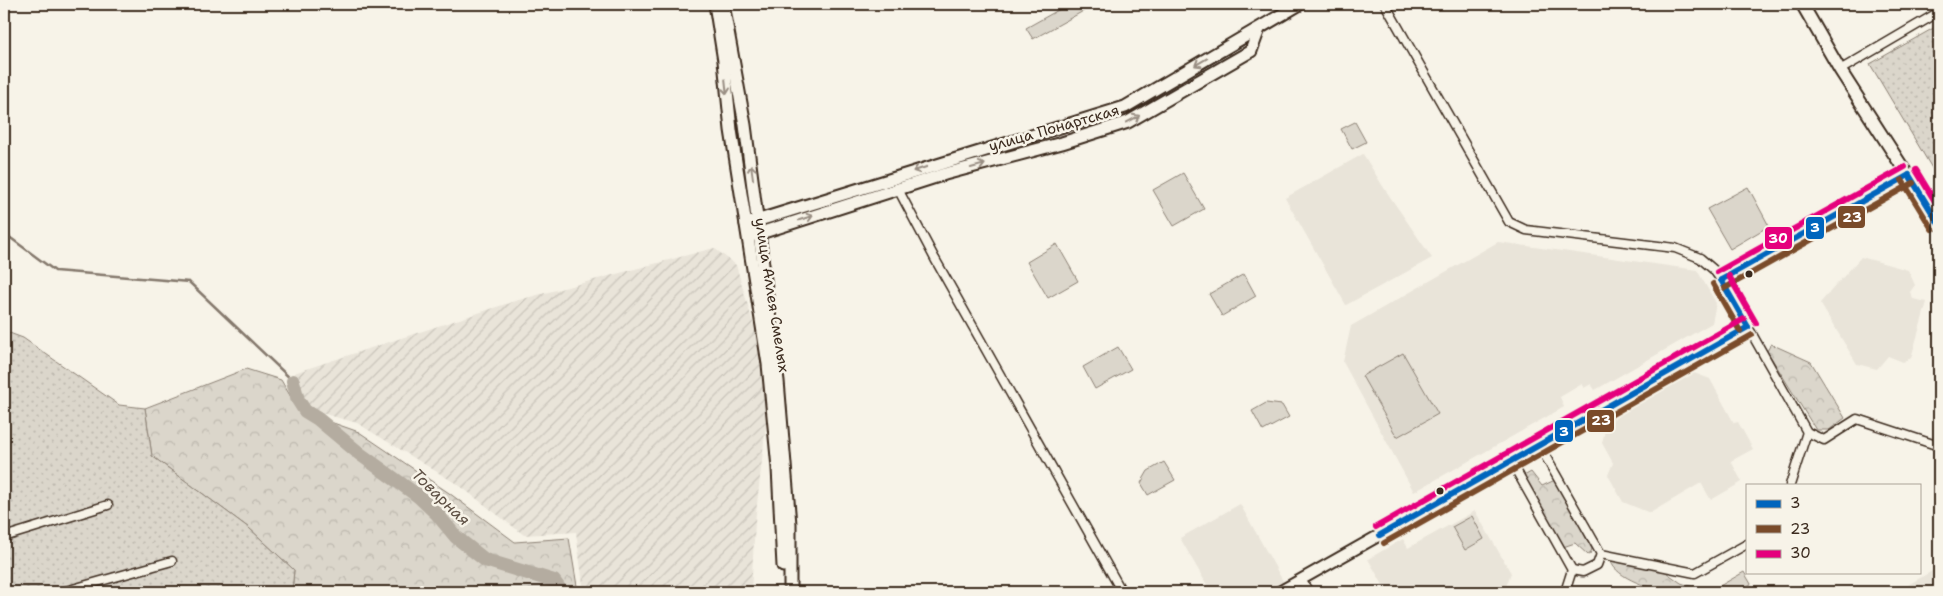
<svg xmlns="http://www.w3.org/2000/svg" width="1943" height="596" font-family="'Shantell Sans',sans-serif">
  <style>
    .built { fill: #e9e4d9 }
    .industrial { fill: url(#industrial-furrows) }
    .forest { fill: url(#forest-crowns); stroke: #8b8074 }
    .park { fill: #dbd6cb; stroke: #8b8074 }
    .garden { fill: url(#garden-dots); stroke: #8b8074 }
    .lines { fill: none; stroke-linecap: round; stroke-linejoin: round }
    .stream { stroke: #84786c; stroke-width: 2.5 }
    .river { stroke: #b4aca0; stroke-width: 14 }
    .minor-casing { stroke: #3b2a1e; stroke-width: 11 }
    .tertiary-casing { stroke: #3b2a1e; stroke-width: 14 }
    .secondary-casing { stroke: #3b2a1e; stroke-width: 15 }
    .minor { stroke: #f7f3e8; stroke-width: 8 }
    .tertiary { stroke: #f7f3e8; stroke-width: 10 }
    .secondary { stroke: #f7f3e8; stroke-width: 11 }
    .bus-1-casing { stroke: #f7f3e8; stroke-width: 10 }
    .bus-2-casing { stroke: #f7f3e8; stroke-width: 10 }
    .bus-3-casing { stroke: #f7f3e8; stroke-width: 10 }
    .bus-1 { stroke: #0065bd; stroke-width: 6 }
    .bus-2 { stroke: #7a4b2a; stroke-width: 6 }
    .bus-3 { stroke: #e5007d; stroke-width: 6 }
    .oneway { stroke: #998e83 }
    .bus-dot { fill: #3b2a1e; stroke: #f7f3e8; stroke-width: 2 }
    .labels { text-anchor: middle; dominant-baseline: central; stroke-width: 5; stroke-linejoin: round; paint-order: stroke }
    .street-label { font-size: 15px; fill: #3b2a1e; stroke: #f7f3e8 }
    .water-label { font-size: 16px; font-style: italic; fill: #5f5145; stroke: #f7f3e8 }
    .line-badge { stroke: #f7f3e8; stroke-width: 2 }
    .badge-label { font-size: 14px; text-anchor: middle; font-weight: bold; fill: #fff }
  </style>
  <defs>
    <pattern id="industrial-furrows" width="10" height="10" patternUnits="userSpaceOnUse" patternTransform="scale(1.25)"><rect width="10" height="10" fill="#e9e4d9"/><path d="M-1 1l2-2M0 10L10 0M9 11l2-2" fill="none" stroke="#c9c4ba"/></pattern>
    <pattern id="forest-crowns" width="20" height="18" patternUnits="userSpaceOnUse" patternTransform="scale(1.25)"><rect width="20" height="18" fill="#dbd6cb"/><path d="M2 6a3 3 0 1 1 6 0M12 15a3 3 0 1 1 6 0" fill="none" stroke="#bdb8ae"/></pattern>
    <pattern id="garden-dots" width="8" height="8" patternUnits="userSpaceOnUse" patternTransform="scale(1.25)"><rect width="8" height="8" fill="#dbd6cb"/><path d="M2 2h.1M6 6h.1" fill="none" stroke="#bdb8ae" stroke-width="1.8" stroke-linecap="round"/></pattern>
  </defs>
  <rect width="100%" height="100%" fill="#f7f3e8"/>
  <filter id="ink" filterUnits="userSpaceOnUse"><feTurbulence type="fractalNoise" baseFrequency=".02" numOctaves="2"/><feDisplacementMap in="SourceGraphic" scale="10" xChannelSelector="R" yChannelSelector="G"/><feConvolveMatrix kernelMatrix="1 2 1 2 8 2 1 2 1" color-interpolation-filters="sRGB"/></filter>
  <g filter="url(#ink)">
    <!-- built -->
    <g class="built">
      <path d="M1363,154L1384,188L1432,258L1346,305L1285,198Z"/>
      <path d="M1498,242L1697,270L1716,303L1712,323L1595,390L1591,384L1584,388L1582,384L1560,397L1564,407L1414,492L1343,362L1351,326Z"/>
      <path d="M1861,257L1908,270L1915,285L1910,292L1913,299L1927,302L1911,358L1903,362L1888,356L1877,369L1857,364L1820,303Z"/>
      <path d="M1689,371L1710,379L1734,423L1738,422L1753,449L1731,461L1742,482L1711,500L1701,483L1650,513L1623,502L1608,475L1613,463L1602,443L1608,417Z"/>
      <path d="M1240,504L1284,583L1267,592H1211L1180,538Z"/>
      <path d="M1475,511L1511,573L1504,592H1387L1368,559L1403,539L1408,548Z"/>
      <path d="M1939,567V592H1896Z"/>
    </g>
    <!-- industrial -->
    <path class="industrial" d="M714,248L736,265L762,353L766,424L755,522L751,592H584L576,532L524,535L460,486L357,423L310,410L294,373L515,301Z"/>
    <!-- forest -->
    <g class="forest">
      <path d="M1771,344L1811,362L1845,418L1829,430H1816L1767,351Z"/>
      <path d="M246,369L281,380L299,411L359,432L449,493L515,542L569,538L578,592H292L294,570L249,528L152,456L145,408Z"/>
      <path d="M1531,472L1542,486L1555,480L1592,549L1590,554L1588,555L1575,543L1563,547L1524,476Z"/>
      <path d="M1611,561L1663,570L1681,583L1703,590L1702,592C1692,592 1681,594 1671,592C1654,590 1615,578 1611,561Z"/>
    </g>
    <!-- park -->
    <g class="park">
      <path d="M1069,4H1096L1033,39L1026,28Z"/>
      <path d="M1355,122L1366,142L1352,149L1341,129Z"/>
      <path d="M1183,173L1204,209L1174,226L1153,190Z"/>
      <path d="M1748,187L1769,226L1730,249L1707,209Z"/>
      <path d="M1057,244L1078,281L1048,298L1027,262Z"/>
      <path d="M1244,274L1256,296L1222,316L1209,294Z"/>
      <path d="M1118,347L1131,369L1095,389L1083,367Z"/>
      <path d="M1403,353L1438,414L1397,437L1362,376Z"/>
      <path d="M1266,403L1282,405L1289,417L1263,431L1252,411Z"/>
      <path d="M1164,462L1175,480L1148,495L1141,483L1148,471Z"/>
      <path d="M1472,516L1484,539L1465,550L1452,527Z"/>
      <path d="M1744,572L1751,584L1736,592H1721L1718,587Z"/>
    </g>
    <!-- garden -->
    <g class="garden">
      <path d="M1939,25V180L1870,64Z"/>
      <path d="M4,331L23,338L119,405L145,408L152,456L249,528L294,570L292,592H4Z"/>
    </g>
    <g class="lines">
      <!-- stream -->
      <path class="stream" d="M4,233L55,271L189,282L293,381"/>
      <!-- river -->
      <path class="river" d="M293,381L298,400L305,411L318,419L360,454L418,496L437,514L456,537L485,560L554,581L562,592"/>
      <!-- minor casing -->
      <g class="minor-casing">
        <g id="minor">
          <path d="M1385,4L1509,222L1526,230L1675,248L1700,258L1714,270L1721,280"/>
          <path d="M1840,70L1939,12"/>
          <path d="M898,189L935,259L1122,592"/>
          <path d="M1748,327L1807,432"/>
          <path d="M1539,445L1601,554"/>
          <path d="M1511,461L1572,570"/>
          <path d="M1790,485L1807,432L1824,440L1857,419L1939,446"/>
          <path d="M4,537L108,505"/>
          <path d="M1301,580L1309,592"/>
          <path d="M62,592L172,561"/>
          <path d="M1565,592L1572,570L1583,572L1597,565L1601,554L1695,573L1747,544"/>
        </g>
      </g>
      <!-- tertiary casing -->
      <g class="tertiary-casing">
        <path id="tertiary" d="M1279,592L1748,327L1721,280L1909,175"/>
      </g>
      <!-- secondary casing -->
      <g class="secondary-casing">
        <g id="secondary">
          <path d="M715,4L724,61L731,130L768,364L778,468L783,566"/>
          <path d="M723,4L745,125L778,381L790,524V592"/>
          <path d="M1802,4L1840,70L1939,224"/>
          <path d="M746,224L1125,107L1300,4"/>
          <path d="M754,235L945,174L1062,143L1128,122L1251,51L1259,29"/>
        </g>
      </g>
      <!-- minor -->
      <use href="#minor" class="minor"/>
      <!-- tertiary -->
      <use href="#tertiary" class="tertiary"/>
      <!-- secondary -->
      <use href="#secondary" class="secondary"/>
      <!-- bus-1 casing -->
      <g class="bus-1-casing">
        <g id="bus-1">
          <path d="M1909,175L1939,224"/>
          <path d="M1721,280L1909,175"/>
          <path d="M1721,280L1748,327"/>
          <path d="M1380,535L1748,327"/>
        </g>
      </g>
      <!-- bus-2 casing -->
      <g class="bus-2-casing">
        <g id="bus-2">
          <path d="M1902,180L1932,229"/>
          <path d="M1713,284L1740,331"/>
          <path d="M1725,288L1913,183"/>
          <path d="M1384,543L1752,335"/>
        </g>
      </g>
      <!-- bus-3 casing -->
      <g class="bus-3-casing">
        <g id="bus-3">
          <path d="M1916,170L1939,208"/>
          <path d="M1717,272L1905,167"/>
          <path d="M1729,276L1756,323"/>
          <path d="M1376,527L1744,319"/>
        </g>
      </g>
      <!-- bus-1 -->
      <use href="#bus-1" class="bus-1"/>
      <!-- bus-2 -->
      <use href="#bus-2" class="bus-2"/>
      <!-- bus-3 -->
      <use href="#bus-3" class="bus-3"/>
    </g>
    <!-- one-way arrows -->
    <defs><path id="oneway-shaft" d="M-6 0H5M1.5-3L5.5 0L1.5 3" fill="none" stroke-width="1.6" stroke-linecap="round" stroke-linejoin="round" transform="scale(1.25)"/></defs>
    <g class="oneway">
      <use href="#oneway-shaft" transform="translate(1201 62) rotate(149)"/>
      <use href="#oneway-shaft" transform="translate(726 87) rotate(84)"/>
      <use href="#oneway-shaft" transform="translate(1133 119) rotate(-28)"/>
      <use href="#oneway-shaft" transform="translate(978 166) rotate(-15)"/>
      <use href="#oneway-shaft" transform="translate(920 169) rotate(162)"/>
      <use href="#oneway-shaft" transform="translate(752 172) rotate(-98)"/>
      <use href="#oneway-shaft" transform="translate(806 218) rotate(-18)"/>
    </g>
  </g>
  <!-- markers -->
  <g class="bus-dot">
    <circle cx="1749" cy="274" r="4.5"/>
    <circle cx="1440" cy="491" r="4.5"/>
  </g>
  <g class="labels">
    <!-- street labels -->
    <g class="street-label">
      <text transform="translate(1054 128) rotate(-16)">улица Понартская</text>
      <text transform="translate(772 295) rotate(81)">улица Аллея Смелых</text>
    </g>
    <!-- water labels -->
    <g class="water-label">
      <text transform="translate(441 497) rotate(44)">Товарная</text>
    </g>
  </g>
  <g class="line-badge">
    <rect x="1837" y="205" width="29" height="24" rx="5" fill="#7a4b2a"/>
    <rect x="1805" y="216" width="20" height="24" rx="5" fill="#0065bd"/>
    <rect x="1764" y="226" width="29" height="24" rx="5" fill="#e5007d"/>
    <rect x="1586" y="409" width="29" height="24" rx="5" fill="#7a4b2a"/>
    <rect x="1554" y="419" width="20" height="24" rx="5" fill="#0065bd"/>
  </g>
  <g class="badge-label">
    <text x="1852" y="222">23</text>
    <text x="1815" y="232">3</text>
    <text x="1778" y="243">30</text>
    <text x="1601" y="425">23</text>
    <text x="1564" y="436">3</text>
  </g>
  <!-- margin -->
  <rect width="1943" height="596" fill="none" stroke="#f7f3e8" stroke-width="20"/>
  <rect x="10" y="10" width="1923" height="576" fill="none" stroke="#3b2a1e" stroke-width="2" filter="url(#ink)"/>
  <!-- legend -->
  <rect x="1746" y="484" width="175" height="90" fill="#f7f3e8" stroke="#aca397"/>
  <rect x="1756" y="500" width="25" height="8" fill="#0065bd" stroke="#aca397"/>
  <text x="1790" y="508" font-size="15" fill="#3b2a1e">3</text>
  <rect x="1756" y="525" width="25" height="8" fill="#7a4b2a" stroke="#aca397"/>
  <text x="1790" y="534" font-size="15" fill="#3b2a1e">23</text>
  <rect x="1756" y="550" width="25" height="8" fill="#e5007d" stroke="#aca397"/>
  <text x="1790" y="558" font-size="15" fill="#3b2a1e">30</text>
</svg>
